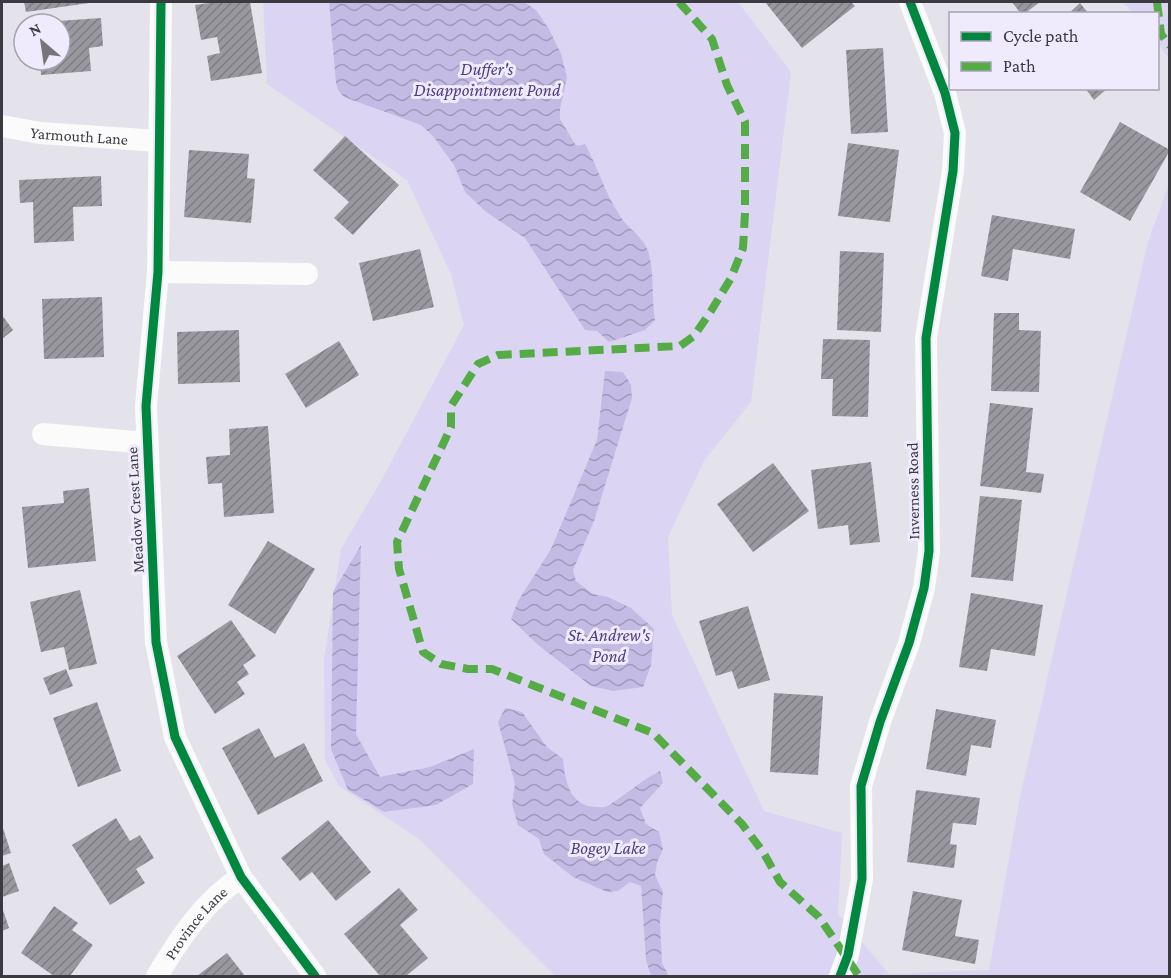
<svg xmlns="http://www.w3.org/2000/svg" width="1171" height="978" font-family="'Crimson Pro',serif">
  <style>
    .green { fill: #dbd5f3 }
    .water { fill: url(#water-waves) }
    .building { fill: url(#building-hatch) }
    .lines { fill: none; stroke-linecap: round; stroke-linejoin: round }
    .minor { stroke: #fbfbfc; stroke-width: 22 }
    .quiet { stroke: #55ac46; stroke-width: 8; stroke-dasharray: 15 8; stroke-linecap: butt }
    .cycleway-casing { stroke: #efebfd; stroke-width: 13 }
    .cycleway { stroke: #00873e; stroke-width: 9 }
    .labels { text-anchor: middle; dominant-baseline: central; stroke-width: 6; stroke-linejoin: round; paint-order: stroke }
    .street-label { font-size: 16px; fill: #3b3a41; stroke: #efebfd }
    .water-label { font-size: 18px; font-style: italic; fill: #513d82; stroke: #efebfd }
  </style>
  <defs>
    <pattern id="water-waves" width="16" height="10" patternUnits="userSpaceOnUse" patternTransform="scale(1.5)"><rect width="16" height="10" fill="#c4bbe5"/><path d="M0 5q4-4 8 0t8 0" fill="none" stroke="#a099bb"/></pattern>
    <pattern id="building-hatch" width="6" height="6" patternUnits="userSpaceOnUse" patternTransform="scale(1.5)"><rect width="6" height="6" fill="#9a989f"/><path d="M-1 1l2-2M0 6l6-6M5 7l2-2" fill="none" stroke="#7f7d83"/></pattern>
  </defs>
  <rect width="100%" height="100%" fill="#e4e2eb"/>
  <!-- green -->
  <g class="green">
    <path d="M263,2H738L791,72L751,402L704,461L668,537L672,615L764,811L842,833L838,914L889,974L989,970L1020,797L1148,242L1169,184V976H555L419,839L339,786L325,760L324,659L341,549L381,481L464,325L451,274L407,180L267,84Z"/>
    <path d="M1123,2H1169V59L1158,44V14L1133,13Z"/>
  </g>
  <!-- water -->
  <g class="water">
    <path d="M329,2H524L536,10L549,29L561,54L567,77L560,109V119L575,144L578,146L585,144C597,165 604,190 617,211C620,216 624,222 628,226C636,234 644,240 648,251C655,274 651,297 655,320L645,330L609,342L597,331L585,330L525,238L485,211L465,192L454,165L433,136L421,125L344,97L338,90L336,83Z"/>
    <path d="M605,371L623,372L631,385L632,398L594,521L573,570L576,581L593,594L608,597L631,608L654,629L651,665L643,687L613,691L591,686L538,645L511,619L518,601L551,549L597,440Z"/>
    <path d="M361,545L356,734L380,777L430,767L474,749L473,784L436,805L384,812L348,790L331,749L333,592Z"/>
    <path d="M505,708L522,712L547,747L563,759C565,780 569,806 596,807C601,807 605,808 609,805C627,794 640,781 660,771L663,783L640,808L646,824L659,832L663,849L657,863L655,875L663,892L660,922L662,963L669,976H651L646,960L641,886L630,882L618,891L607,892L573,877L544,854L539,839L518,825L512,804L515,784L498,722Z"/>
  </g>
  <!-- building -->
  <g class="building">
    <path d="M24,2H89V3L26,12Z"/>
    <path d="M216,2H250L262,73L211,81L207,56L220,53L217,37L201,40L195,5Z"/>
    <path d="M765,2H851L855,6L802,48Z"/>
    <path d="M1012,2H1040L1024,14H1021Z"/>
    <path d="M1080,3L1089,14H1068Z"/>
    <path d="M101,18L103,46L89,48L91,71L41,75L40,60H60V24H44V22Z"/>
    <path d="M883,48L888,132L851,134L846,50Z"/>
    <path d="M1085,88H1108L1094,100Z"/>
    <path d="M1120,122L1170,150L1130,221L1080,192Z"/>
    <path d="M345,136L399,185L353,235L334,218L349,202L313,170Z"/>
    <path d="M848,143L899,150L890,222L838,216Z"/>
    <path d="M189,150L249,154L247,178L255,179L251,223L184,217Z"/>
    <path d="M101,176L102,206L73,207L74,241L34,243L33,202L20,203L19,180Z"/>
    <path d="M992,215L1075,229L1070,259L1013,249L1008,281L981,276Z"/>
    <path d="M420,249L434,307L373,321L359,263Z"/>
    <path d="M840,251L884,253L881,332L837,330Z"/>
    <path d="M102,297L104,357L44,359L42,299Z"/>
    <path d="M994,313H1019V330L1041,331L1039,392L991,391Z"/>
    <path d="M2,315L13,330L2,339Z"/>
    <path d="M239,330L240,382L178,384L177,332Z"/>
    <path d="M823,339L870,340L868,417L832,416L833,379H821Z"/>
    <path d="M339,341L359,375L306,408L285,374Z"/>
    <path d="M990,403L1033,408L1026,472L1044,474L1041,493L980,486Z"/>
    <path d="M268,426L274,513L224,517L222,483L208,484L206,457L230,455L229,429Z"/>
    <path d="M871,462L880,542L850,545L848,525L818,529L811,470Z"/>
    <path d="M773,463L809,511L753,552L717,504Z"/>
    <path d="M89,488L96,561L28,568L22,507L64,503L63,491Z"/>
    <path d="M980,496L1022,500L1013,581L971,577Z"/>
    <path d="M268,541L315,569L275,634L228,605Z"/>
    <path d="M80,590L97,664L69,670L64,647L41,652L30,602Z"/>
    <path d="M971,593L1043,605L1035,656L991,649L987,671L959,667Z"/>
    <path d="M748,606L770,680L738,689L732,671L716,676L699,621Z"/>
    <path d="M231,620L256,656L243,665L249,674L237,682L245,694L215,714L177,656Z"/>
    <path d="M66,669L73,686L50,695L43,678Z"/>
    <path d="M774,693L823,696L818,775L770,772Z"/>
    <path d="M97,702L121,771L78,787L53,718Z"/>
    <path d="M936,709L996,720L991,748L971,745L966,776L926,769Z"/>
    <path d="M259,728L275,758L304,743L323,781L258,815L222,748Z"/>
    <path d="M916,790L980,798L976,825L953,823L950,844L957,845L954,868L907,862Z"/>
    <path d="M116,818L130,841L140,835L154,858L136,869L145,883L110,905L72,845Z"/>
    <path d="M328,820L371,872L336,901L312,872L300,881L281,858Z"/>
    <path d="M2,825L11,853L2,856Z"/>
    <path d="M9,863L19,891L2,897V866Z"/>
    <path d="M399,888L418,910L400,925L428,958L406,976H380L344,934Z"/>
    <path d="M913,891L962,900L955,936L979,940L975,964L902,950Z"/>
    <path d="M54,906L78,923L72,930L93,945L70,976H54L21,953Z"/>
    <path d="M2,907L9,928L2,931Z"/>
    <path d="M227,953L245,976H197Z"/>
  </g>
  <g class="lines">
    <!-- minor -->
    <g class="minor">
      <path d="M161,2L158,272L146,406L156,642L175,737L241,877L315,976"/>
      <path id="s1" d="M2,126L40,133L159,141"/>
      <path d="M158,272L307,274"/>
      <path d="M43,434L147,443"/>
      <path id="s2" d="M157,976C180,938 203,902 241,877"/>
      <path d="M840,976L848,955L862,879L861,786L880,722L909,643L924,588L929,551L926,338L953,171L955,133L945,93L910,2"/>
    </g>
    <!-- quiet -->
    <g class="quiet">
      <path d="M679,2L712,39L727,85L745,122V213L743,248L731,278L711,311L694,336L680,346L498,355L478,364L451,406V427L397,542L399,569L423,652L441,664L468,669H492L653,733L742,824L763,852L780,882L819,917L859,976"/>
      <path d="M1157,2L1161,34L1170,46"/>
    </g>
    <!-- cycleway casing -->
    <g class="cycleway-casing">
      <g id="cycleway">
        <path d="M161,2L158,272L146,406L156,642L175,737L241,877L315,976"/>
        <path d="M840,976L848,955L862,879L861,786L880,722L909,643L924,588L929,551L926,338L953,171L955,133L945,93L910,2"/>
      </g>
    </g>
    <!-- cycleway -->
    <use href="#cycleway" class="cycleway"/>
  </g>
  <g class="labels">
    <!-- street labels -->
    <g class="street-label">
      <text stroke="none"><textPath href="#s1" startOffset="78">Yarmouth Lane</textPath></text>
      <text transform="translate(913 491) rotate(-91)">Inverness Road</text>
      <text transform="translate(135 510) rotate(-93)">Meadow Crest Lane</text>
      <text stroke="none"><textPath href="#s2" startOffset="66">Province Lane</textPath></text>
    </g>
    <!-- water labels -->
    <g class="water-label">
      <text x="487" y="69">Duffer's<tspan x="487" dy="21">Disappointment Pond</tspan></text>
      <text x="609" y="635">St. Andrew's<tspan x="609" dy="21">Pond</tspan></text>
      <text x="608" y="848">Bogey Lake</text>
    </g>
  </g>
  <!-- border -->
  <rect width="1171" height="978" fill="none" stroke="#3b3a41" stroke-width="6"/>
  <!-- legend -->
  <rect x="949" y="12" width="210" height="78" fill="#efebfd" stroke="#a7a4b2" stroke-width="1.5"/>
  <rect x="961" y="32" width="30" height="9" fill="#00873e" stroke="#a7a4b2" stroke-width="1.5"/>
  <text x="1003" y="42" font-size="18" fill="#3b3a41">Cycle path</text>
  <rect x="961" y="62" width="30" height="9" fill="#55ac46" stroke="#a7a4b2" stroke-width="1.5"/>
  <text x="1003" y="72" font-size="18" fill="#3b3a41">Path</text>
  <!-- north arrow -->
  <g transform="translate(42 42) rotate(331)"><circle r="28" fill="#efebfd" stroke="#a7a4b2" stroke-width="1.5"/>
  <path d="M0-4.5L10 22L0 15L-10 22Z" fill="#76757c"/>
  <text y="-9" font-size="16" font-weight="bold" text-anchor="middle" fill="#3b3a41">N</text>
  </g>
</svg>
